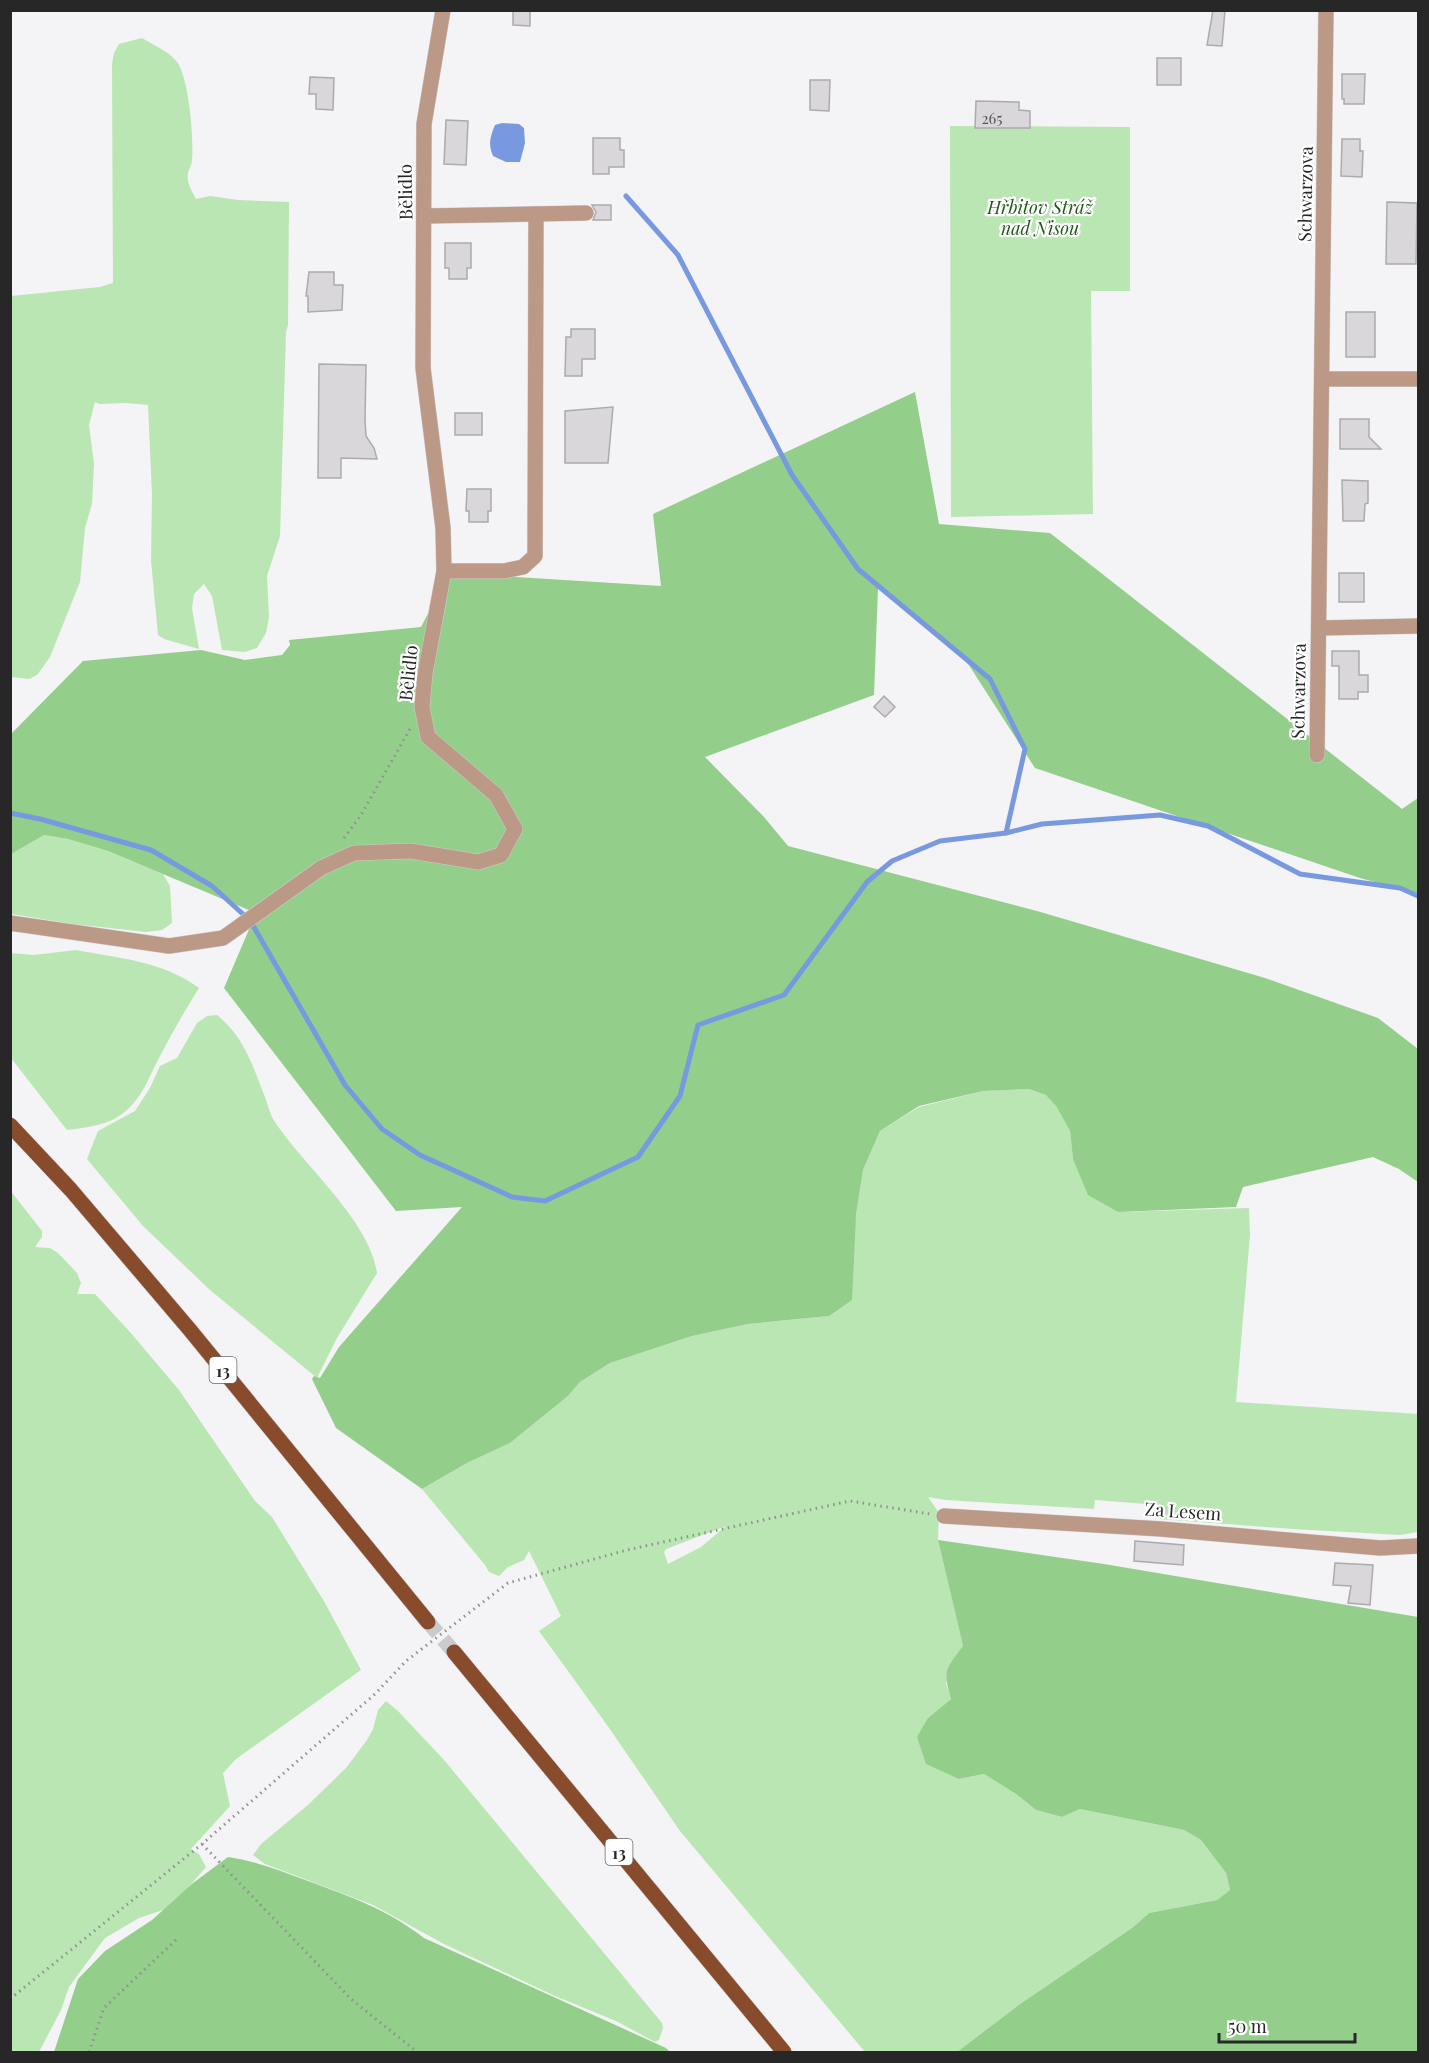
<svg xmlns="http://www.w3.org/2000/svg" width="1429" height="2063" font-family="'Playfair Display',serif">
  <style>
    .green { fill: #bae6b3; fill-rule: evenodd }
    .forest { fill: #93ce8a }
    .water { fill: #7899e0 }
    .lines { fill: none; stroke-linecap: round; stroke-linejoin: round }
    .stream { stroke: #7899e0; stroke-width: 5 }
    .building { fill: #d9d7da; stroke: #acaaad; stroke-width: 1.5 }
    .primary-tunnel { stroke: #cbcacd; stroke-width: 15; stroke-dasharray: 15 8; stroke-linecap: butt }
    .minor-casing { stroke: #cfced1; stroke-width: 16 }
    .primary-casing { stroke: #cfced1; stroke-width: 16 }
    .path { stroke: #909092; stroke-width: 3; stroke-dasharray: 1.5 4.5; stroke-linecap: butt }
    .minor { stroke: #bc9887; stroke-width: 15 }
    .primary { stroke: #884b2b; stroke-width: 15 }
    .labels { text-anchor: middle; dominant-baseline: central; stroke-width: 4.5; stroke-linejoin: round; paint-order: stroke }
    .number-label { font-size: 15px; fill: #545354 }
    .shield { fill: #fff; stroke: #686868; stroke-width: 1.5 }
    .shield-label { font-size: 16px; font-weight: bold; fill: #272728 }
    .street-label { font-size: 18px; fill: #272728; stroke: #fff }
    .park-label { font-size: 18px; font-style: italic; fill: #215919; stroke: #fff }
  </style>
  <rect width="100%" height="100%" fill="#f4f3f6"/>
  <!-- green -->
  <g class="green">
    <path d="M142,38C153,45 173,53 179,65C189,84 194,138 192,160C192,165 189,169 188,173C186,182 192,191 196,199L210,196L238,200L289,202L288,325L286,332L280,536L267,576L269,617L266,633L257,648L245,652L222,650L212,596L204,584L194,594L192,608L199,649L164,639L158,635L151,560L152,494L148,405L127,403L100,404L95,402L89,425L94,464L92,504L85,528L80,582L50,657L37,675L29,679L11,677V296L100,287L113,283L112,64L114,53L119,44Z"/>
    <path d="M950,126L1130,127V291H1091L1093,514L951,517Z"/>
    <path d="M44,835L68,839L108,851L163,874L170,886L172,923L162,930L146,932L73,924L11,914L10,854Z"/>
    <path d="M76,950C118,958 163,961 199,988C185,1010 172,1033 160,1056C147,1080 142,1102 116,1118C102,1126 82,1128 67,1130L11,1058L10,953L34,955Z"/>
    <path d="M217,1015C244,1037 252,1064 265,1097C268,1105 270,1115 275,1122C304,1166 370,1221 377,1273L337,1338L317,1378L210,1290L143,1226L87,1159L98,1131L135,1111L150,1088L160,1066L177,1058L197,1023L207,1016Z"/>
    <path d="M1029,1089L1047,1095L1056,1106L1070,1131L1073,1159L1118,1212L1249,1208L1250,1235L1236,1402L1418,1414V1532L1400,1535L1293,1529L1159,1519V1505L1095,1500L1094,1509L946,1500L928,1497L939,1513L938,1540L963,1646L946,1683L951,1699L928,1718L959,1779L984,1774L1016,1794L1036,1810L1062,1817L1080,1809L1184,1830L1201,1840L1226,1873L1230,1890L1217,1900L1149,1913L1132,1928L1020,2004L957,2052H865L680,1831L607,1725L539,1631L561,1616L529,1551L524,1560L508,1567L499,1576L489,1572L485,1565L422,1489L467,1463L510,1443L568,1396L580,1382L610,1363L692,1336L748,1324L829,1316L856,1215L863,1170L880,1131L919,1107L983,1091ZM726,1526L701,1547L668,1564L664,1552L666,1549Z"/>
    <path d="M10,1190L42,1231V1237L35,1247L50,1248L58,1253L77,1273L81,1283L77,1294H95L130,1332L179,1390L255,1501L272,1517L325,1603L361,1670L236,1759L223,1773L230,1806L191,1849L199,1854L206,1867L187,1889L163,1910L139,1918L105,1938L69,1987L61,2010L39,2052H10Z"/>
    <path d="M386,1701L399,1712L444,1760L662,2023L663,2028L659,2040L655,2042L616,2021L555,1996L444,1944L373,1905L265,1864L253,1855L261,1844L309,1804L346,1768L367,1740L373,1729L378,1710Z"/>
  </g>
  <!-- forest -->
  <g class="forest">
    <path d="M915,392L939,524L1050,533L1402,809L1418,798V894L1360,878L1035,768L965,659L878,588L874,695L705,757L764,817L788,846L1037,911L1265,978L1378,1018L1418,1049V1182L1399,1169L1373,1157L1243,1187L1236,1207L1118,1212L1088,1195L1073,1159L1070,1131L1056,1106L1046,1095L1029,1089L983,1091L919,1106L880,1131L863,1170L856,1215L852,1300L829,1316L748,1324L692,1336L610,1363L580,1382L568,1396L510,1443L467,1463L422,1489L336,1428L312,1379L314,1376L320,1378L339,1347L462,1207L396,1211L224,988L256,913L108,851L68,839L44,835L11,854V734L83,661L201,650L245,660L282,655L290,645L289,640L421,627L449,573L661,586L653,514Z"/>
    <path d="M938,1540L1104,1564L1418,1617V2052H957L1020,2004L1132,1928L1149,1913L1217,1900L1230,1890L1226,1873L1201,1840L1184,1830L1080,1809L1062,1817L1036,1810L1016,1794L984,1774L959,1779L926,1764L917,1737L928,1718L951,1699C943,1670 945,1670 963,1646Z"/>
    <path d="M228,1857C256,1861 281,1871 308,1881C353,1898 385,1908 424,1938L666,2048L670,2052H54L78,1979L105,1951L152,1920L193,1883Z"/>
  </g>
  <!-- water -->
  <path class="water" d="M502,123L519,124L524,128L525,143L520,162H506L493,156C488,144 490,137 495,125Z"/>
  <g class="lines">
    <!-- stream -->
    <g class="stream">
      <path d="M626,196L678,255L792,475L858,569L990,679L1025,749L1006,833"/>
      <path d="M10,813L40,819L151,850L212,886L245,916"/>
      <path d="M251,922L345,1085L382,1129L420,1155L512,1197L545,1201L638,1157L680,1096L698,1025L784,995L867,882L892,861L940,841L1006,833L1042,824L1160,815L1208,826L1300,874L1400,888L1418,896"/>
    </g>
  </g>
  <!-- building -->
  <g class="building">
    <path d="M513,10H530V26L513,25Z"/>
    <path d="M1213,10H1225L1222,46L1207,45Z"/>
    <rect x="1157" y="58" width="24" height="27"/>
    <path d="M1342,74H1365L1364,104H1344V99H1342Z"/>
    <path d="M310,77L334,78L333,110L316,109V94H309Z"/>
    <path d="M810,80H830L829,111L810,110Z"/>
    <path d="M976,101L1019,102V110L1030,111V128H975Z"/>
    <path d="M446,120L468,121L466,165L444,164Z"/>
    <path d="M593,138H620V150H624V167H609V174H593Z"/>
    <path d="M1342,139H1360V151H1363L1362,177L1341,176Z"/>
    <path d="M1387,202L1417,203L1416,264H1386Z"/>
    <path d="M592,205H611V220H593L596,212Z"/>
    <path d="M445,243H471V268H467V279H449V268H445Z"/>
    <path d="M309,272H334V285H343L342,310L308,312V296H306Z"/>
    <rect x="1346" y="312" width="29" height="45"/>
    <path d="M571,329H595V359H582V376H565L566,337H571Z"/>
    <path d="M319,364L366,365L365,420L366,436L374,448L377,459L341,458V478H318Z"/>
    <path d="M613,407L608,463H565V411Z"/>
    <rect x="455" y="413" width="27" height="22"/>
    <path d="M1340,419H1369V437L1381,449H1340Z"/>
    <path d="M1342,480L1368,481V503L1365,504L1364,521H1343Z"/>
    <path d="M467,489H491V511H488V522H469V511H466Z"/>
    <rect x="1339" y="573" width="25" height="29"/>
    <path d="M1332,651H1359V675H1368V692H1358V699H1339V666H1332Z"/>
    <path d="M884,696L895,707L885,717L874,707Z"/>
    <path d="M1135,1541L1184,1545L1183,1565L1134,1561Z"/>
    <path d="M1335,1563L1373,1565L1370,1605L1348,1603L1351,1586L1333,1585Z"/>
  </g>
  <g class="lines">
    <!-- primary-tunnel -->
    <path class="primary-tunnel" d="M428,1622L454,1652"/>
    <!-- minor casing -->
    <g class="minor-casing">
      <g id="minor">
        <path d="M425,216L586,213"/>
        <path d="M1322,379H1418"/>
        <path d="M444,571H504L523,567L535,556L536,214"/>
        <path d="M1319,628L1418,626"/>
        <path d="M1317,755L1326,10"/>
        <path d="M10,923L169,946L223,938L321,868L354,853L411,851L478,862L501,855L515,829L496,795L428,737L422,707L425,674L444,571L443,528L423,368L424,124L443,10"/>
        <path d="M944,1516L1161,1529L1380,1548L1418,1546"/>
      </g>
    </g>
    <!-- primary casing -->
    <g class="primary-casing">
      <g id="primary">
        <path d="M10,1125L71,1190L190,1330L428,1622"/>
        <path d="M454,1652L784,2052"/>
      </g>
    </g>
    <!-- path -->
    <g class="path">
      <path d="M344,838L361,815L410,729"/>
      <path d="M202,1844L351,1999L417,2052"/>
      <path d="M10,1999L202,1844L375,1694L406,1661L508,1583L627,1550L850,1501L930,1514"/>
      <path d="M89,2052L104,2008L178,1938"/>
    </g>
    <!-- minor -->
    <use href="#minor" class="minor"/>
    <!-- primary -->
    <use href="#primary" class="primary"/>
  </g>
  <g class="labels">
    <!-- number labels -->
    <g class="number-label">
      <text x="992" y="118">265</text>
    </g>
    <!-- shield labels -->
    <g class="shield">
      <rect x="209.5" y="1357" width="27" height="26" rx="4.5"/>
      <rect x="605.5" y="1839" width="27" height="26" rx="4.5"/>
    </g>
    <g class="shield-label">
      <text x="223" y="1370">13</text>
      <text x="619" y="1852">13</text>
    </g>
    <!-- street labels -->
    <g class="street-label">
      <text transform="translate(405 192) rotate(-91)">Bělidlo</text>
      <text transform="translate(1305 194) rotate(-89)">Schwarzova</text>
      <text transform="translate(408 673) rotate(-84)">Bělidlo</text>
      <text transform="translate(1298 691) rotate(-89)">Schwarzova</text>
      <text transform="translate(1183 1511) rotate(4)">Za Lesem</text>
    </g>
    <!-- park labels -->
    <g class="park-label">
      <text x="1040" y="207">Hřbitov Stráž<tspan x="1040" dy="21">nad Nisou</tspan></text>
    </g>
  </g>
  <!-- border -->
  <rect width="1429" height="2063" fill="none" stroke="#272728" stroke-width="24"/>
  <!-- scale -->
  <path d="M1219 2033v9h136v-9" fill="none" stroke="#272728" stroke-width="3"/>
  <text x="1228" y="2033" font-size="18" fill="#272728" stroke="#ffffff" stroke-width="4.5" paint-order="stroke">50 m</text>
</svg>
